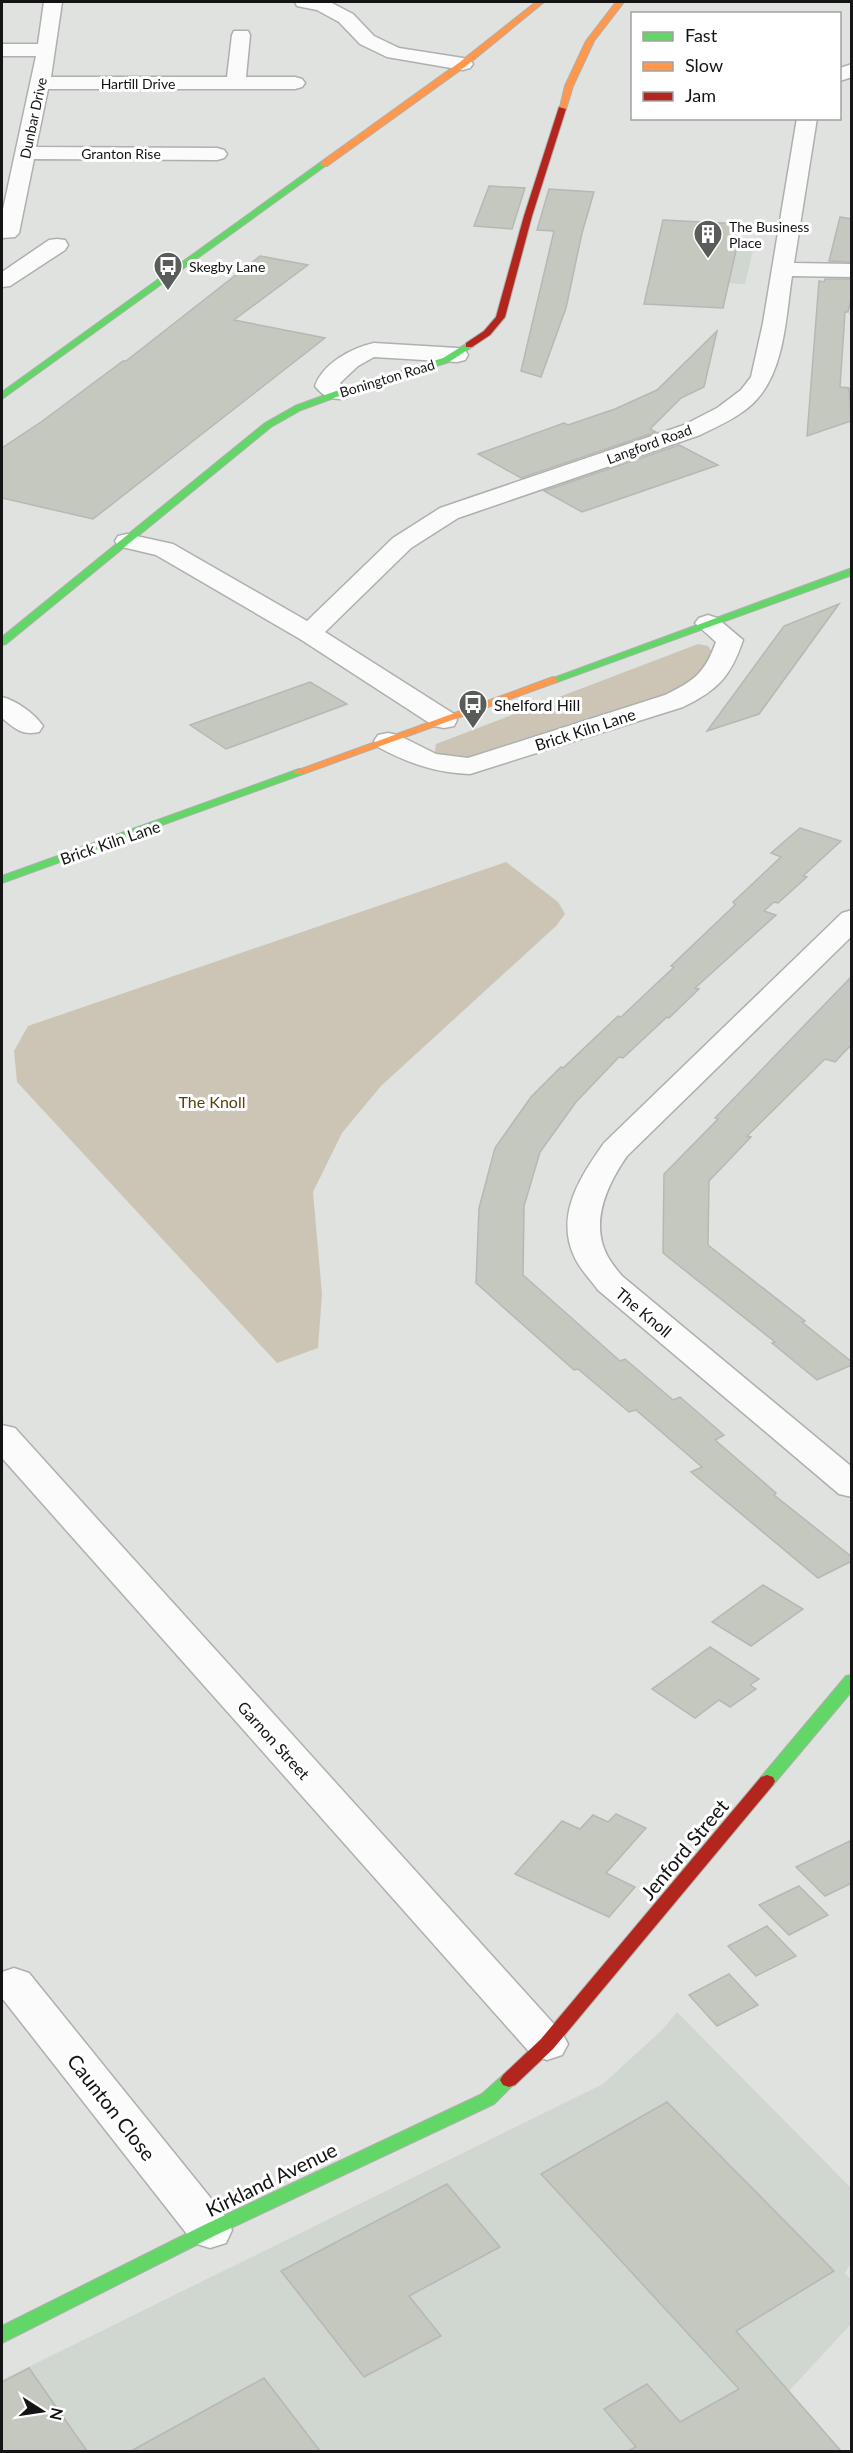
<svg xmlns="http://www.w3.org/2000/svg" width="853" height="2453" font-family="Lato,sans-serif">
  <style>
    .built { fill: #cfd7d0 }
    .green { fill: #ccc5b5 }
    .building { fill: #c5c8be; stroke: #b6b8b6; stroke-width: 1.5 }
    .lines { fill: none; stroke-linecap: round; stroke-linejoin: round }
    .street-casing { stroke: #aeb0ae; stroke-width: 3 }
    .fast-casing { stroke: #aeb0ae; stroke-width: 2 }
    .slow-casing { stroke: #aeb0ae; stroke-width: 2 }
    .jam-casing { stroke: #aeb0ae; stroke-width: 2 }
    .street { fill: #fafbfa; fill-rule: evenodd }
    .fast { fill: #63d668; fill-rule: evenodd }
    .slow { fill: #ff974d; fill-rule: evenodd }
    .jam { fill: #b3261e; fill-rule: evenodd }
    .labels { text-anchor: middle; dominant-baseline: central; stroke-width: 6; stroke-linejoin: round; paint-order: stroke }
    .far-street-label { font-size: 14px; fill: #131413; stroke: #fff }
    .far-poi-label { font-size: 14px; fill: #131413; stroke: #fff; text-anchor: start }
    .poi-label { font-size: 16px; fill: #131413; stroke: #fff; text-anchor: start }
    .street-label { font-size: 16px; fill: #131413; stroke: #fff }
    .park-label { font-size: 16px; fill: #59410e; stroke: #fff }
    .near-street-label { font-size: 20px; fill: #131413; stroke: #fff }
  </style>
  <rect width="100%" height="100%" fill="#dfe2df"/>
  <!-- built -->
  <g class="built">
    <path d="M658,242L754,246L745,284L649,280L651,273H669Z"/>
    <path d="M677,2012L851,2188V2263L845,2273L851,2280V2324L789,2391L841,2451L2,2452V2380L603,2084L662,2030Z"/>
  </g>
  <!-- green -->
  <g class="green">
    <path d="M698,644L708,646L713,653L695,680L667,696L470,759L434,757L436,744Z"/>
    <path d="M506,862L558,902L565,914L556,926L381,1086L342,1133L313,1192L322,1294L318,1348L277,1363L17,1082L14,1051L28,1026Z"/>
  </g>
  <!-- building -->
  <g class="building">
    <path d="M489,186L525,188L512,229L474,226Z"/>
    <path d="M549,189L594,192L582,233L566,308L541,377L521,371L554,231L537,230Z"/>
    <path d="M840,217L852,219V262L829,261Z"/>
    <path d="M663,220L742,224L723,308L644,304Z"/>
    <path d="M260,256L308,265L234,320L325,338L93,519L2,498V448L41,422L123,361H126Z"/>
    <path d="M825,279H852V296L848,312H845L840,387L849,388L851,421L807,436L819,281L824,282Z"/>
    <path d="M717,331L704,387L681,398L650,429L656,432L521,478L478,454L564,423L568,425L615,409L657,390Z"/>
    <path d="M679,445L718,465L582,512L544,491Z"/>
    <path d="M839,604L759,714L707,731L784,626Z"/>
    <path d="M310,682L347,704L226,749L190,725Z"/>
    <path d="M800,828L841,841L803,876L807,877L778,903L774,902L764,911L776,915L695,988L699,989L669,1018L667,1017L623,1058L619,1057L576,1102L540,1152L524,1206L523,1275L620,1361L625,1359L673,1400L680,1397L724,1435L715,1440L776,1493L774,1495L852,1557V1561L818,1578L691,1472L702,1467L636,1410L629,1412L578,1369L574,1370L476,1283L479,1208L495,1148L531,1097L561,1067L563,1068L618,1016L621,1017L674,967L671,966L735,905L733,902L781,857L771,853Z"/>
    <path d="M852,976V1044L835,1062L825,1059L747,1136L751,1137L709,1181L708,1245L805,1321L802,1322L852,1362V1365L817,1380L772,1343L775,1342L663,1253L664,1174L718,1119L715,1118Z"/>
    <path d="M763,1585L803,1609L751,1646L712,1622Z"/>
    <path d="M710,1647L759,1679L750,1685L756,1689L730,1707L719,1700L695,1718L652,1689Z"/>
    <path d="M616,1814L646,1828L606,1873L635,1887L609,1917L515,1874L562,1821L580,1829L593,1815L608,1822Z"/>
    <path d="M852,1840V1883L825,1896L796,1867Z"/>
    <path d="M799,1886L828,1915L789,1935L759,1905Z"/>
    <path d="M767,1926L796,1956L756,1976L728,1946Z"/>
    <path d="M729,1974L758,2005L717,2026L689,1995Z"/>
    <path d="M667,2102L834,2271L736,2331L841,2451H628L636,2447L604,2409L647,2384L680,2422L739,2389L541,2174Z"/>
    <path d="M447,2184L500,2247L409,2296L441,2336L364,2377L281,2271Z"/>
    <path d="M29,2368L87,2451H2V2382Z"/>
    <path d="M264,2378L320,2451H131Z"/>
  </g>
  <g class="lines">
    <!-- street casing -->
    <g class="street-casing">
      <g id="street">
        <path d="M44,2H62L51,77H227L232,35L234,31H248L250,35L246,77H295L302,79L305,83L302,87L295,89H48L36,147L217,148L224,150L227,154L224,158L217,160L34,159L19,233L15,237L2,238V214L36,56H2V44H38Z"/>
        <path d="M295,2H330L353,14L374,36L399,48L463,58L470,60L473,64L470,68L463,70L387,57L360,44L339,22L317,10L297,6Z"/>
        <path d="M852,64V77L840,81V68Z"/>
        <path d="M797,118H817L794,263L852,264V277L792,276C786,315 785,367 758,398C744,415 720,425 700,435L458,518L411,548L325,632L454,714L457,720L454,726L444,728L434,726L300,639L156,555L118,546L115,541L118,536L127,534L173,544L307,621L393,538L440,508L684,425L717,408L741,390L751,377L763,323Z"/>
        <path d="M57,239L65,240L68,245L65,250L10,286L2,287V272L49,240Z"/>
        <path d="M374,343L457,348L465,350L468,355L465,360L457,362L374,357L358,366L340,383L351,393L347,398C335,401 323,397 315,386C323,363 352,348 374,343Z"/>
        <path d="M708,615L717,618L743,640C731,676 718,690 683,707L470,774C436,773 408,763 378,747L374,741L378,735L388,733L398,735L436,754L468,758L665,695C694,681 705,673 716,642L695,623L699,618Z"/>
        <path d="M2,697C17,701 34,713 43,726L39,732C22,736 14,728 2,718Z"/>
        <path d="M852,910V936L627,1156C607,1185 589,1223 608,1257C612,1264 617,1270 622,1276L852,1467V1497L839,1494L598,1290C590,1279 579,1268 574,1256C555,1214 581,1176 604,1143L842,913Z"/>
        <path d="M2,1425L15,1428L562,2033L568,2044L562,2055L547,2060L532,2055L2,1458Z"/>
        <path d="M14,1968L29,1973L226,2217L232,2230L226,2243L210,2248L194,2243L2,1998V1972Z"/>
      </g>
    </g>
    <!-- fast casing -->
    <g class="fast-casing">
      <g id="fast">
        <path d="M321,162L328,164L2,399V392Z"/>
        <path d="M469,342L474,345L472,347L449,362L342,395L301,410L271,427L6,644L2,645V637L265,423L295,406L336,391L443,358Z"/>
        <path d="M852,568V575L557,682H549L548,680Z"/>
        <path d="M299,769L303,770V774L2,883V876Z"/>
        <path d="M852,1675V1691L773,1785H761L759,1781L761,1777L846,1676Z"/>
        <path d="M509,2073L515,2075L518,2080L494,2104L216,2235L2,2343V2326L204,2225L482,2094L503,2075Z"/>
      </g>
    </g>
    <!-- slow casing -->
    <g class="slow-casing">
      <g id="slow">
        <path d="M536,2H544L466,66L327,166H321V162L460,62Z"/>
        <path d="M616,2H624L594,41L573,86L566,109L559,111L565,86L586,41Z"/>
        <path d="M553,677L558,680L557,682L303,774H295L293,772Z"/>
      </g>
    </g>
    <!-- jam casing -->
    <g class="jam-casing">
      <g id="jam">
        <path d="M559,107L566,109L532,216L505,317L490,335L472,347H466V343L484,331L496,317L524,216Z"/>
        <path d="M767,1775L773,1777L775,1781L773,1785L553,2049L515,2085L509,2087L503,2085L500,2080L503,2075L541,2039L761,1777Z"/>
      </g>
    </g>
    <!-- street -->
    <use href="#street" class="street"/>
    <!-- fast -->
    <use href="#fast" class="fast"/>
    <!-- slow -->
    <use href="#slow" class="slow"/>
    <!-- jam -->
    <use href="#jam" class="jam"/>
  </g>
  <!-- icons -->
  <defs>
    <g id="building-pin" transform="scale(1.5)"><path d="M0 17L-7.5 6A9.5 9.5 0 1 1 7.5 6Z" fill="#5a5c5a" stroke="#fff"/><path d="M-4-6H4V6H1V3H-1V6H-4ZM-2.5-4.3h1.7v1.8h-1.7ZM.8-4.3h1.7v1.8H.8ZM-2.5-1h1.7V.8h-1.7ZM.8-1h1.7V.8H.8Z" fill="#fff"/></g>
    <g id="bus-pin" transform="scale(1.5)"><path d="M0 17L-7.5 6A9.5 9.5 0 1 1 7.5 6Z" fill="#5a5c5a" stroke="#fff"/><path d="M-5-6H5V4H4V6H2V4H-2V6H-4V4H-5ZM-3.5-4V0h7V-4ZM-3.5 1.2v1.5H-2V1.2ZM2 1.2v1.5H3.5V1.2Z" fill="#fff"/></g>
  </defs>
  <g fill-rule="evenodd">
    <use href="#building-pin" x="708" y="234"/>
    <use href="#bus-pin" x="168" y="266"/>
    <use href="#bus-pin" x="473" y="704"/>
  </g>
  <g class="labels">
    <!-- far-street labels -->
    <g class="far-street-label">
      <text x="138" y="83">Hartill Drive</text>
      <text transform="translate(33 118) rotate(-78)">Dunbar Drive</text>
      <text x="121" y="153">Granton Rise</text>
      <text transform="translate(387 378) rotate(-17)">Bonington Road</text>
      <text transform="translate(649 444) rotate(-20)">Langford Road</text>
    </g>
    <!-- far-poi labels -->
    <g class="far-poi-label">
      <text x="729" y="226">The Business<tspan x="729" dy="16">Place</tspan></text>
      <text x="189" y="266">Skegby Lane</text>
    </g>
    <!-- poi labels -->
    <g class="poi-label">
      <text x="494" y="704">Shelford Hill</text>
    </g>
    <!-- street labels -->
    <g class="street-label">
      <text transform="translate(585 729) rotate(-18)">Brick Kiln Lane</text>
      <text transform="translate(110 842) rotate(-19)">Brick Kiln Lane</text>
      <text transform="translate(644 1312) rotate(40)">The Knoll</text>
      <text transform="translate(274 1740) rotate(48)">Garnon Street</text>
    </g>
    <!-- park labels -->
    <g class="park-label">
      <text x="212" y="1101">The Knoll</text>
    </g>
    <!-- near-street labels -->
    <g class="near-street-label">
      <text transform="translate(684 1849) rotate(-50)">Jenford Street</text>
      <text transform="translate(112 2107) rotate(52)">Caunton Close</text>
      <text transform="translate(271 2179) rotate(-26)">Kirkland Avenue</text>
    </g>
  </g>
  <!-- border -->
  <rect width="853" height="2453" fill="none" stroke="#131413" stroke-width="6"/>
  <!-- legend -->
  <rect x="631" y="12" width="210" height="108" fill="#ffffff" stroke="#a1a1a1" stroke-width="1.5"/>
  <rect x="643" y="32" width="30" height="9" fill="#63d668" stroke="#a1a1a1" stroke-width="1.5"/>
  <text x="685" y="42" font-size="18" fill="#131413">Fast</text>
  <rect x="643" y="62" width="30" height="9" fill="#ff974d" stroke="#a1a1a1" stroke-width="1.5"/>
  <text x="685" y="72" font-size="18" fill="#131413">Slow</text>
  <rect x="643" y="92" width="30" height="9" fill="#b3261e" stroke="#a1a1a1" stroke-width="1.5"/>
  <text x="685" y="102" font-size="18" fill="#131413">Jam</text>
  <!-- north arrow -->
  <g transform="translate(42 2411) rotate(102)" stroke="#ffffff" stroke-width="4.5" paint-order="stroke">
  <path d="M0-4.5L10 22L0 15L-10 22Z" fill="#131413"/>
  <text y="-9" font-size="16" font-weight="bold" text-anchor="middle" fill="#131413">N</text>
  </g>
</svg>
